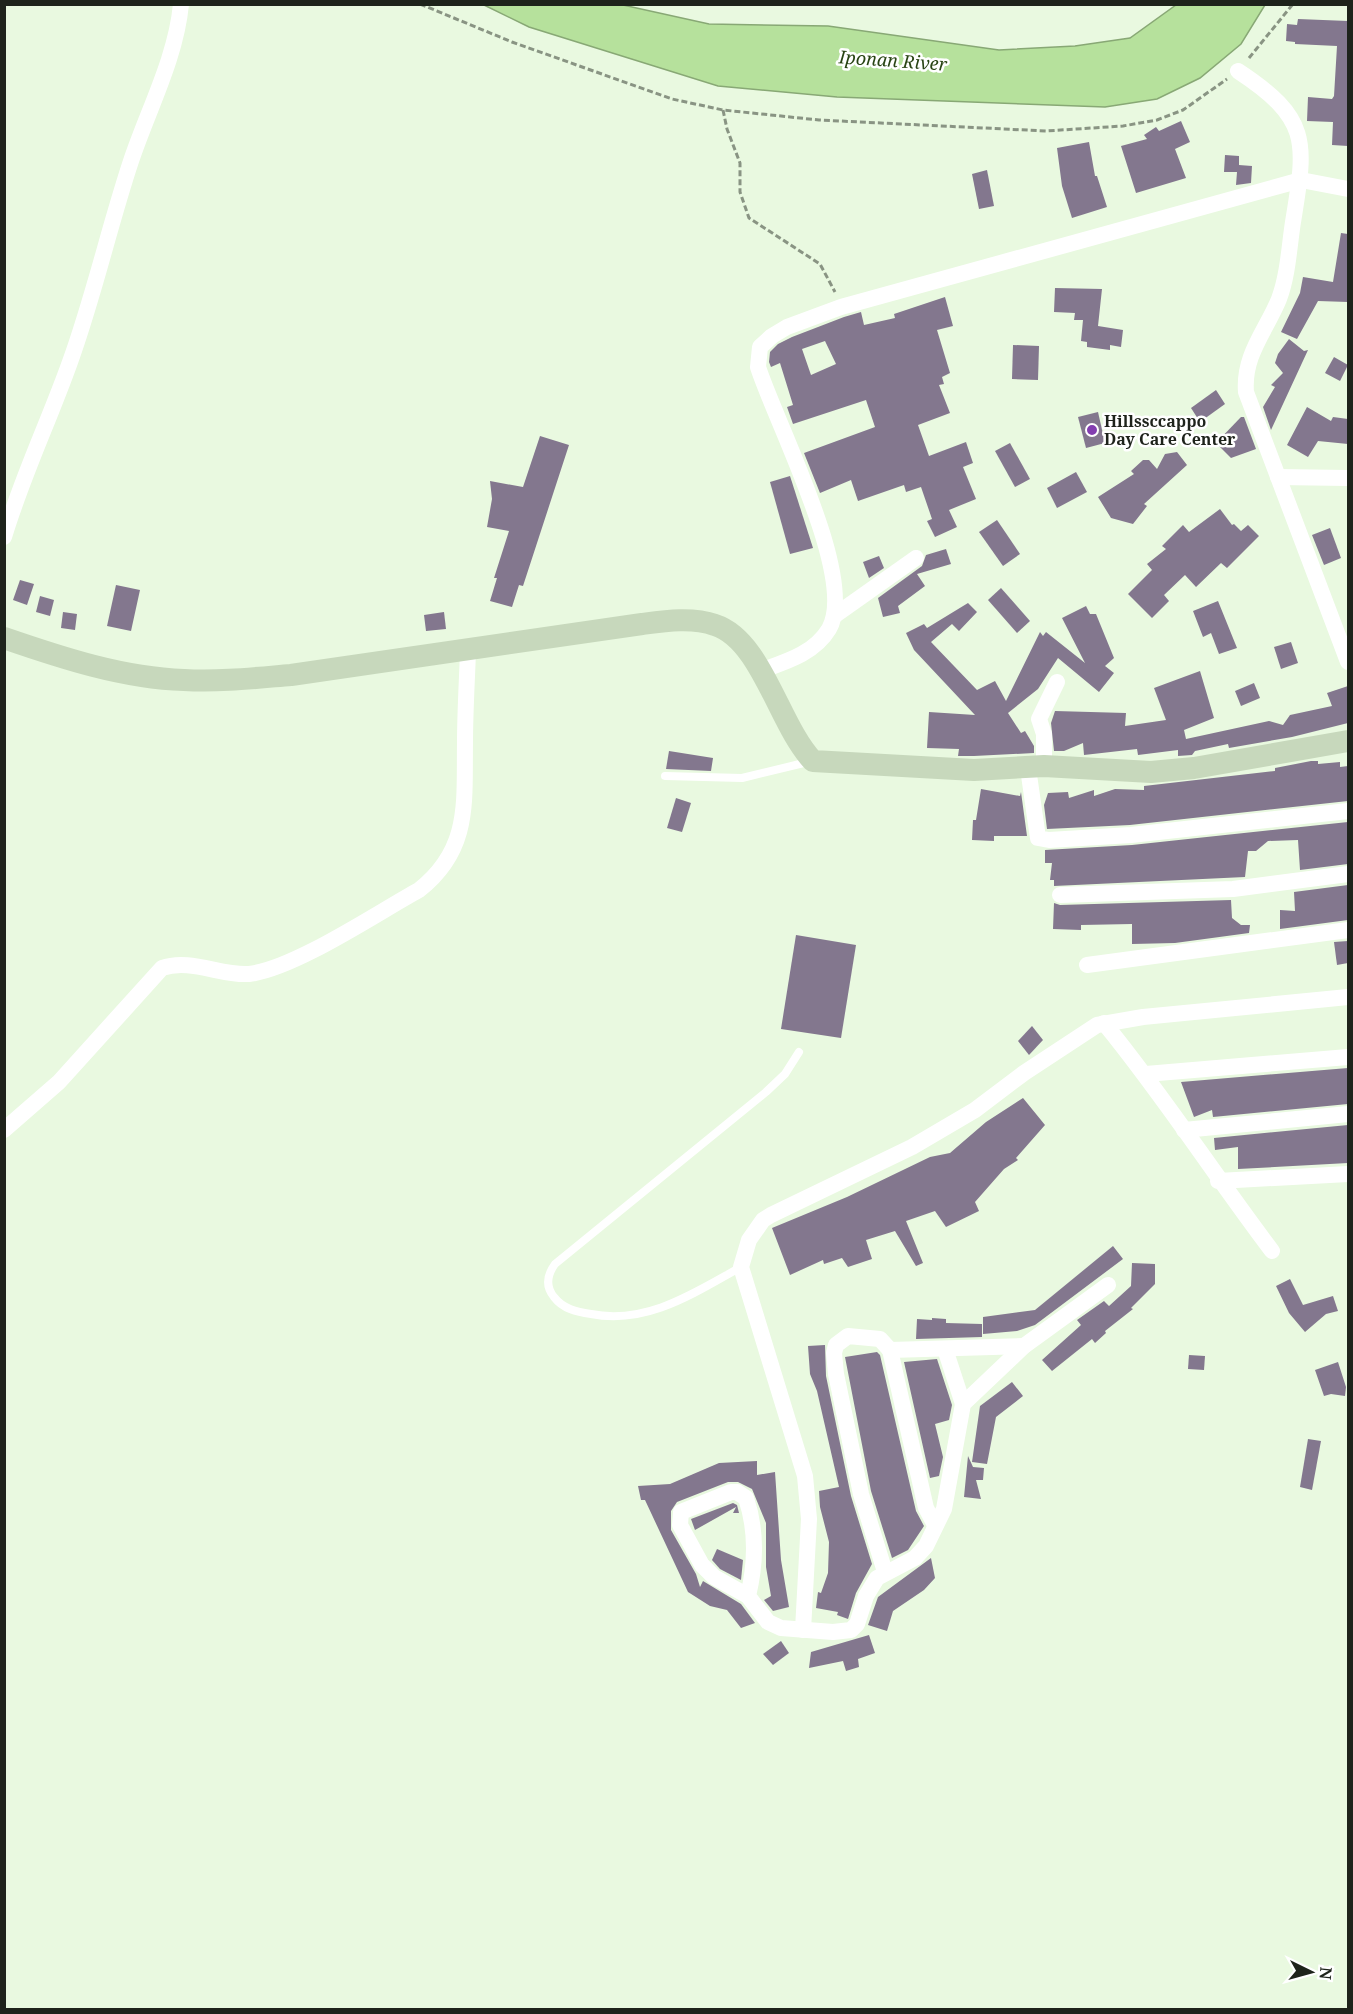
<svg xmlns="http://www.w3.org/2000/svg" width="1353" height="2014" font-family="'Noto Serif',serif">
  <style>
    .water { fill: #b6e19c; stroke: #88a875; stroke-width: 1.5 }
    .building { fill: #83778e; fill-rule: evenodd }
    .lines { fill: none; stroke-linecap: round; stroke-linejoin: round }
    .path { stroke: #899483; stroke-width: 3; stroke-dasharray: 6 3; stroke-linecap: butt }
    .lane { stroke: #fff; stroke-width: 8 }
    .street { stroke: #fff; stroke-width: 16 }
    .secondary { stroke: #c7d8bc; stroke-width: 22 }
    .poi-dot { fill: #833db0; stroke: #fff; stroke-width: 2 }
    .labels { text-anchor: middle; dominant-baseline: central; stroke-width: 5; stroke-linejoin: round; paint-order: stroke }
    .poi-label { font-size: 16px; font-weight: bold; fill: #1e231b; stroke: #fff; text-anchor: start }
    .water-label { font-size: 18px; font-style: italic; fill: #294414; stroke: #fff }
  </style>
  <rect width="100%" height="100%" fill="#e9f9e0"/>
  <!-- water -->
  <path class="water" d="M484,5H623L709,24L828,26L999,50L1075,46L1130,38L1176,5H1265L1241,44L1200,78L1157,99L1105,107L837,97L718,86L529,27Z"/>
  <!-- building -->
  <g class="building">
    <path d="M1298,19L1348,21V146L1332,145L1333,122L1307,121L1308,97L1332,99L1334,96L1337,46L1295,44V42L1286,41L1287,24L1297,25Z"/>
    <path d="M1181,121L1190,142L1175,149L1186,178L1136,193L1121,146L1147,139L1144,135L1156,127L1159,131Z"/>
    <path d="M1089,142L1095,176H1097L1107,207L1072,218L1062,186L1057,148Z"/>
    <path d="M1225,155L1239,156V165L1252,166L1251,183L1236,185L1237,172H1224Z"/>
    <path d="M987,170L994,206L979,209L972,174Z"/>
    <path d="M1341,233L1348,234V302L1318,301L1297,339L1281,332L1300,293L1303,277L1333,282Z"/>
    <path d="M1055,288L1102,289L1098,326L1123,330L1121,347L1110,345V350L1087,347V342L1081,341L1083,320H1074L1075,313L1054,312Z"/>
    <path d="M945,297L953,326L937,330L950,373L942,377L944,384L939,385L950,413L918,425L929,456L966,442L973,463L963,467L976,499L949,510L957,527L935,537L927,521L932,519L921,487L906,492L904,485L858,501L851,480L820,493L804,453L875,427L866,400L793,424L787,407L793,405L780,363L771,367L769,362L770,352L778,344L792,337L844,317L861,312L864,325L895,318L894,314ZM825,341L836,364L811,375L802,349Z"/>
    <path d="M1289,339L1304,351L1308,350L1271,430L1263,407L1275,387L1271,385L1283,373L1275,363L1278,354Z"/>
    <path d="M1013,345L1039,346L1038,380L1012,379Z"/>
    <path d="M1334,357L1348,365L1340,381L1325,373Z"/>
    <path d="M1216,390L1225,404L1200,422L1191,408Z"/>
    <path d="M1307,407L1331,421L1333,417L1348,419V444L1318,441L1308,457L1287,445Z"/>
    <path d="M1098,412L1105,443L1086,448L1078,417Z"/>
    <path d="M1241,417H1244L1256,449L1231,458L1216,443Z"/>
    <path d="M540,436L569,445L523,586L519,585L512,607L490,601L497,578H494L509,531L487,527L492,499L490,481L523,487Z"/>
    <path d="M1010,443L1030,479L1015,487L995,451Z"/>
    <path d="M1177,452L1187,465L1144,504L1147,506L1133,524L1111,518L1098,497L1134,474L1131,471L1143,460H1149L1157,469L1165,454Z"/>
    <path d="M1076,472L1087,492L1057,508L1047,488Z"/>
    <path d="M790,476L813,548L790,554L770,482Z"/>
    <path d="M1220,509L1232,525L1234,524L1241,531L1248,525L1259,536L1227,568L1221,563L1196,587L1185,575L1164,595L1169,601L1152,618L1128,594L1152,570L1147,564L1166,549L1162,546L1183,525L1189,532Z"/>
    <path d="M997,520L1020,554L1003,566L979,532Z"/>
    <path d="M1330,528L1341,558L1324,565L1312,535Z"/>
    <path d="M946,549L951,564L917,574L925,586L898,606L900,613L883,617L878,598L922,566L926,555Z"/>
    <path d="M879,556L884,568L869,578L863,562Z"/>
    <path d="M20,580L34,584L27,605L13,600Z"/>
    <path d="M116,585L140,590L131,631L107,626Z"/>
    <path d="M1001,588L1030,621L1017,633L988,600Z"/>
    <path d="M40,596L54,600L50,616L36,612Z"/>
    <path d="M1218,601L1237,648L1219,654L1211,633L1203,637L1193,611Z"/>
    <path d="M968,603L977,612L959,631L952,624L931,642L977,690L995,681L1006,701L1040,632L1043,636L1046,632L1085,663L1062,618L1086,606L1090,614H1096L1114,658L1105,666L1114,673L1099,692L1058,658L1038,689L1008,713L1021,733L1025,731L1034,746V753L974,756H958L959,749L927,748L929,712L975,715L914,650L906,633L924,624L927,628Z"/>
    <path d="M63,612L77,614L75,630L61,628Z"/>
    <path d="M444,612L446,629L426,631L424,615Z"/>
    <path d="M1291,642L1298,663L1281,669L1274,647Z"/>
    <path d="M1200,671L1214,718L1184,730L1186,739L1269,721L1283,725L1290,715L1332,706L1327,693L1348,686V723L1292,737L1229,748L1228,744L1195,751L1192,755L1178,756V750L1138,755L1137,749L1084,755L1083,743L1064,751H1054L1051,723L1055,711L1126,713L1125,726L1166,720L1154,688Z"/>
    <path d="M1254,683L1260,698L1241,706L1235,691Z"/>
    <path d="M669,751L713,758L711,771L666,769Z"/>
    <path d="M1311,761H1318V764L1340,762V767L1348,766V801L1130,825L1047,829L1044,805L1048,793L1068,792L1069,798L1094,790V796L1115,789L1144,790V786L1275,771V768Z"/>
    <path d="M981,789L1020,796L1021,792L1027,836H994V841L972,840L973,820H976Z"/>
    <path d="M676,798L691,803L682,832L667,828Z"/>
    <path d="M1348,822V864L1300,870L1298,840L1268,841L1256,851H1248L1245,877L1054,886V880H1050L1052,863H1045V850L1132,845Z"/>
    <path d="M1348,885V920L1280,929V910L1295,911L1294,892Z"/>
    <path d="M1231,900L1232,918L1241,925H1250L1249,933L1175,943L1132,944V924L1081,925V930L1053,929L1054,903L1060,905Z"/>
    <path d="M796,935L856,945L841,1038L781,1029Z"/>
    <path d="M1348,941V963L1337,965L1334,942Z"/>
    <path d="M1032,1026L1043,1040L1029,1055L1018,1041Z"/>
    <path d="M1348,1068V1104L1213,1117L1212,1110L1194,1117L1181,1082Z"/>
    <path d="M1023,1098L1045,1125L1016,1158L1018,1160L1004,1169L975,1202L979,1211L946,1227L935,1211L906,1221L923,1263L916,1266L895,1231L866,1240L872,1259L848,1267L842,1258L824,1264L823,1260L790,1275L772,1228L847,1197L930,1157L950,1153L986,1122Z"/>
    <path d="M1348,1125V1163L1238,1169V1147L1215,1150L1214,1138Z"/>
    <path d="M1113,1246L1123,1259L1035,1325L1017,1331L983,1334V1317L1035,1310Z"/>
    <path d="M1132,1263L1155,1264V1284L1131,1308L1133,1309L1105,1331L1106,1333L1095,1343L1092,1339L1052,1371L1042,1360L1081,1325L1077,1320L1104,1301L1109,1306L1131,1286Z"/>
    <path d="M1290,1279L1303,1305L1333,1296L1338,1311L1326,1314L1305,1332L1289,1313L1276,1286Z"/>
    <path d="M932,1318L946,1319V1323L982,1324V1337L916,1339L917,1319L932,1320Z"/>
    <path d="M825,1345L826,1376L851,1496L872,1564L856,1593L848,1619L837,1615L838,1612L816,1608L818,1592L821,1593L828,1573L829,1542L820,1507L819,1491L839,1487L817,1391L810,1374L808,1346Z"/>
    <path d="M877,1352L880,1355L916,1511L924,1526L908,1550L892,1558L871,1491L845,1357Z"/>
    <path d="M1189,1355L1205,1356L1204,1370L1188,1369Z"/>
    <path d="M937,1359L952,1405L949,1420L935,1424L943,1457L939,1476L930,1478L904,1362Z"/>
    <path d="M1338,1362L1346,1387L1345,1396L1331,1394L1324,1396L1315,1370Z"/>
    <path d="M1012,1382L1023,1396L996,1417L987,1464L972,1462L980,1406Z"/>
    <path d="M1308,1439L1321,1441L1312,1490L1300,1487Z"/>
    <path d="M968,1456L973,1467L984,1468L983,1480H976L981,1499L964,1497Z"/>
    <path d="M757,1461V1475L775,1472L781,1560L789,1607L773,1611L764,1600L771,1596L766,1567V1523L752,1489L738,1482H728L677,1502L671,1511V1530L696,1574L700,1587L703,1581L741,1604L755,1623L741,1628L727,1610L710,1606L688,1592L645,1500H641L638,1486L670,1484L719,1463Z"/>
    <path d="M733,1503L737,1505L739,1513H733L736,1507L695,1530L691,1519Z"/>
    <path d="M717,1549L743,1560L741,1580L720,1569L712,1560Z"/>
    <path d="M931,1558L935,1578L924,1590L893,1611L887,1631L868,1625L878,1597Z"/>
    <path d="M869,1635L875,1653L858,1659L859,1667L846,1671L843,1661L809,1668L811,1652Z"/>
    <path d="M781,1641L789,1653L773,1665L763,1654Z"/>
  </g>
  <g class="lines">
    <!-- path -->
    <g class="path">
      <path d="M420,4L512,42L672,99L723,110L819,120L1046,131L1123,126L1157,120L1183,110L1227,79"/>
      <path d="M1249,58L1293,4"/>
      <path d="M723,110L727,129L740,163V192L749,218L820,264L835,292"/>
    </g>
    <!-- lane -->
    <g class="lane">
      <path d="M665,776L742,778L812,761"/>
      <path d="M741,1267C694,1293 647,1325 591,1314C577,1312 563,1309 554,1297C545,1286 547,1275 555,1264L766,1092L785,1074L799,1052"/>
    </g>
    <!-- street -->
    <g class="street">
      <path d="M1238,71C1311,119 1306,142 1293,222C1289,248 1288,275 1279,299C1266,331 1243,355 1246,392L1348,662"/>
      <path d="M1278,477L1348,478"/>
      <path d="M4,537C22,477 49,421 70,362C94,296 109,227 131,161C148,110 176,58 181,4"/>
      <path d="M834,616L916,558"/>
      <path d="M760,671C785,662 814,654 829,629C858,579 775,421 758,367L760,347L772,336L787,327L841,307L1301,180L1348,189"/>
      <path d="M1044,766V734L1039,719L1057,682"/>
      <path d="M1028,768L1038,838L1049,840L1131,835L1348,811"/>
      <path d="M1060,895L1233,889L1348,874"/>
      <path d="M1087,965L1348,930"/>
      <path d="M1104,1023C1164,1096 1215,1176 1272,1251"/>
      <path d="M1146,1074L1348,1057"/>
      <path d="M4,1130L59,1082L162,968C190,958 221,976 249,974C294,969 377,913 419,890C471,849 464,802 465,743C465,712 467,681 468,651"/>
      <path d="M1184,1130L1348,1114"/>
      <path d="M1218,1181L1348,1174"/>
      <path d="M945,1349L963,1404"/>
      <path d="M890,1350L926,1508L935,1525"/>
      <path d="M885,1572L861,1494L836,1374L834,1353L836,1345L848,1336L880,1339L890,1350L1024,1346"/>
      <path d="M748,1596C756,1563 757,1531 746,1498L737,1492H731L681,1512L680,1525L702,1565L714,1577L748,1596L768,1622L781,1628L833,1632L851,1630L857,1624L866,1596L877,1578L915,1558L926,1546L944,1509L963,1404L1024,1346L1108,1285"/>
      <path d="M803,1630L809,1519L805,1476L741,1267L749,1240L763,1220L771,1215L912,1147L975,1110L1024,1073L1097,1025L1143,1017L1348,997"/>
    </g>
    <!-- secondary -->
    <path class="secondary" d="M4,638C62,658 123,678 184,680C220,682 255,678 291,675L642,624C665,621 692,617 715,625C762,640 779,726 813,761L974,770L1044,766L1151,772L1194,768L1348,741"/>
  </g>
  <!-- markers -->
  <circle class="poi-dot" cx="1092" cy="430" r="6"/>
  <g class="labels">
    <!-- poi labels -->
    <g class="poi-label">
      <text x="1104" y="421">Hillssccappo<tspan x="1104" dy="18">Day Care Center</tspan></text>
    </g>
    <!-- water labels -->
    <g class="water-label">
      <text transform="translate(893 60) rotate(4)">Iponan River</text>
    </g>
  </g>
  <!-- border -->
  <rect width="1353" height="2014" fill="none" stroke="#1e231b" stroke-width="12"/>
  <!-- north arrow -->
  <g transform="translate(1311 1972) rotate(95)" stroke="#ffffff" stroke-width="4.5" paint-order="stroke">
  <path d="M0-4.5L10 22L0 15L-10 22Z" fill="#1e231b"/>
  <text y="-9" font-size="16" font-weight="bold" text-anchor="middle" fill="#1e231b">N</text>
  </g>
</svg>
